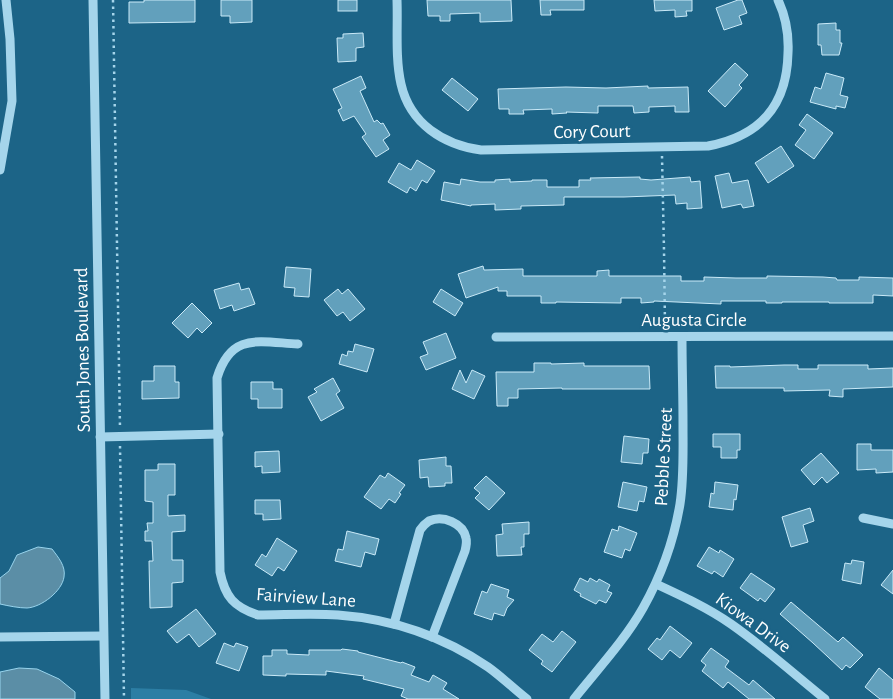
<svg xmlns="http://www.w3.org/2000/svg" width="893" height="699" font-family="'Alegreya Sans',sans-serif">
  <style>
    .green { fill: #2c7ea4 }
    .water { fill: #5b8ea6; stroke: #98d4ed }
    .building { fill: #62a0bc; stroke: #caeaf8 }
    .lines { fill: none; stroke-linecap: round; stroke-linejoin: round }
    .path { stroke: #a5d5eb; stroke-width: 2.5; stroke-dasharray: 2.5 4; stroke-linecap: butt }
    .minor { stroke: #a5d5eb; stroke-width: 9 }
    .labels { text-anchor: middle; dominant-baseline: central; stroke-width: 5; stroke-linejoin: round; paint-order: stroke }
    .street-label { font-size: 19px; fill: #fff; stroke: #1c6487 }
  </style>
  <rect width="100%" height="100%" fill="#1c6487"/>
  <!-- green -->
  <path class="green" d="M131,688L186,690L211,699H131Z"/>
  <!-- water -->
  <g class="water">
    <path d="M38,547L52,549C58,557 66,566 64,577C62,591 42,607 27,608C19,608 9,606 0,604V578L9,571L17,555Z"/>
    <path d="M19,668L37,669L59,679L75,692V699H0V672Z"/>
  </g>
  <!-- building -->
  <g class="building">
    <path d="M144,0H195V22L129,23V2H144Z"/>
    <path d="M221,0H252V22L230,23V16H221Z"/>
    <rect x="338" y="0" width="19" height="11"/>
    <path d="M427,0H511L512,21L480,22V13L450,14V21H440V16H428Z"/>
    <path d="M540,0H584V10H550L551,15H541Z"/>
    <path d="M654,0H692V11H686L687,16L675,17V10L655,11Z"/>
    <path d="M738,0H742L747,13L739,16L742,24L724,30L716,8Z"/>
    <path d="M836,23V30H840V43H842L839,55H822L821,45H818V24Z"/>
    <path d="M363,33L364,47L356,48V61L338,62L337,38H343V34Z"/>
    <path d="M735,63L748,75L739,85L742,88L725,107L708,91Z"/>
    <path d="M826,73L844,78L840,95L848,97L845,108L836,106V109L810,102L815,87L821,89Z"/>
    <path d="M361,76L366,88L360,91L374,122L377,120L381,124L383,123L390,135L383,140L389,149L376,157L362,137L366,134L354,116L343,121L338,110L342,108L333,89Z"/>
    <path d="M452,78L478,99L468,111L442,90Z"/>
    <path d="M648,86V88L688,87L689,112H675V106L649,107V112L634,113L633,106H598V113L566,112L567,113L552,114V109L523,110L524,114H509V109H499L498,89L566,87L606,88Z"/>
    <path d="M807,114L833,133L814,159L795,145L806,130L799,125Z"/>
    <path d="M781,146L794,166L768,183L755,163Z"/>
    <path d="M417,160L435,171L427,183L422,180L416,191L410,187L407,193L388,182L399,163L411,170Z"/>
    <path d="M729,173L732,183L748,180L754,206L743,208L741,204L722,208L715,176Z"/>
    <path d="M640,177V179L651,180L690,177L691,182L700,181L702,208L687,209V203L676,204L675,195L624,197H564V205L521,206V209L495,210V204L471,205V206L441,200L444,182L460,185L461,179L480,182H495V180L510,179V182L532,181V180H547V187H579V180H591L590,178Z"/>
    <path d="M483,266L484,270L523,269V276H597V271L609,270V276H681V281H704V277L736,278H767V276L823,277L836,278L837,280H859V277L893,278V296L873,295V303H829V302H782V303H766V301H721V304L654,301V302L641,303V298H621V303L556,302V303H541V296H507V291H498V287L466,298L458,274Z"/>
    <path d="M286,267L311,269L309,297L294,296L295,288L284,287Z"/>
    <path d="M239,283L241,290L249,288L255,304L234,311L232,305L220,309L214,290Z"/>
    <path d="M338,289L342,294L348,289L365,309L350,321L343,312L337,316L324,300Z"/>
    <path d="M441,289L463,303L455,316L433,302Z"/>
    <path d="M192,303L212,323L202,333L197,328L188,338L172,323Z"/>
    <path d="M446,333L456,358L426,370L420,357L428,354L423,342Z"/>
    <path d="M355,344L374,349L367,372L339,364L342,354L347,356L348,351L353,352Z"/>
    <path d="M534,363H551V364L584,363V366H649L650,389H562V388L518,389V398H508V406H497L496,372H534Z"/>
    <path d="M784,365H798V369H818V365H868V369L893,368V387L843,389V397L829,396L830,390L784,391V388H716L715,366H730V367Z"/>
    <path d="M154,366H175V382H179V398L142,399V381H154Z"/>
    <path d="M460,370L466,383L472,370L485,376L474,399L452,389Z"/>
    <path d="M333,378L340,391L336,394L344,408L321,421L308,397L317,392L314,389Z"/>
    <path d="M251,382H273V389H282V408H258V399H251Z"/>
    <path d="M713,434H740V450H737V458H721V447H713Z"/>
    <path d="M624,436L649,439L648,453H643L642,464L621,462Z"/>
    <path d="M857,444H871V450H893V472L876,473V469L857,470Z"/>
    <path d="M279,451L280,472L262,473V466L255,467V452Z"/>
    <path d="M821,453L839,473L827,483L822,477L814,485L801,470Z"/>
    <path d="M446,457V466H451L452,483H445V486L429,487L428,477L420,478L419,460Z"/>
    <path d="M158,464H175V495H168V516L185,515V531L172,532V560H183V582L172,583V607L150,608L149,561H153L152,541H145V531H148L147,523H153V502L145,501V470H158Z"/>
    <path d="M388,473L405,485L399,493L401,494L395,503L389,499L381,509L364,497L380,475L385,478Z"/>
    <path d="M486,476L505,493L489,510L475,498L480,493L474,488Z"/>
    <path d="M623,482L647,487L644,502L639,501L637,511L618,507Z"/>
    <path d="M715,482L738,485L736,500L734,499L733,510L709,507L711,493L714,494Z"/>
    <path d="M255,500H280L281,519L263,520V514H255Z"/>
    <path d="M810,508L814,521L803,525L808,542L791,547L782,517Z"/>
    <path d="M529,522V534H524V547H521L522,555L497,556L496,535L503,534L502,524Z"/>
    <path d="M619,526L637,533L630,551L625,549L622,558L604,552L612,529L618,531Z"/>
    <path d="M347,531L379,539L375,555L365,552L361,567L335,561L338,549L343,550Z"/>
    <path d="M277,538L297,551L284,571L278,567L272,576L255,565L262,554L266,557Z"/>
    <path d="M709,547L719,553L720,550L734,559L723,577L714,571L712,574L697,566Z"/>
    <path d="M852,560L864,562L861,584L842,580L845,563L851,564Z"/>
    <path d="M893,570V594L881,585Z"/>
    <path d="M751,573L775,589L765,602L760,598L758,601L740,588Z"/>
    <path d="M580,578L588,582L590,578L597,582L599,579L610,585L607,591L612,593L606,603L599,600L596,604L580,596L581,594L574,590Z"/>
    <path d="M491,584L509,590L507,597L514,600L507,608L504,616L494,613L492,620L474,614L482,591L487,593Z"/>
    <path d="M791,602L838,642L843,637L863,655L850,668L846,665L842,670L813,643L780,614Z"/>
    <path d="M196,609L216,634L199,647L189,634L177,643L167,631Z"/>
    <path d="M670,626L692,643L680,658L670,650L662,660L648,649L657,638L660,640Z"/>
    <path d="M562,631L576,642L552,672L541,664L543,661L529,650L542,634L553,642Z"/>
    <path d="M224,643L234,647L236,643L248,647L239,671L216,663Z"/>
    <path d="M711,648L729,661L725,667L749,685L753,680L775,699H749L728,682L723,688L702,671L706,665L701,661Z"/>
    <path d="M342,649L358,651V652L401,663L402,662L415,667L411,675L429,682L433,675L447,683L443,689L459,699H408L401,696L404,689L363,679L364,676L326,671V675L286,674V676L263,675V656H272V650H287V654L309,655V650H341Z"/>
    <path d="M879,668L893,680V699H880L865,687Z"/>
  </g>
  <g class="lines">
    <!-- path -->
    <g class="path">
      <path d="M113,0L120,428"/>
      <path d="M662,156L664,250L665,326"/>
      <path d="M120,446L124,699"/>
    </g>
    <!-- minor -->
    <g class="minor">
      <path d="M93,0L105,699"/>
      <path d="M397,0C398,27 395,58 401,84C410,124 444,145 481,150L708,146C760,136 787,106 788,53C789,34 786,17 778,0"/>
      <path d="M0,170L12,101L10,39L6,0"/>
      <path d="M496,337L893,336"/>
      <path d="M298,344C259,342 231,332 217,378L220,572C225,597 234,607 258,615C284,615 312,613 338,615C392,619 444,637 488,667C502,677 514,689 527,699"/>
      <path d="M100,437L219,434"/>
      <path d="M863,518L893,524"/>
      <path d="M656,584C682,596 708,608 731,624C764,647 794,674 825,699"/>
      <path d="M394,624L420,530C422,527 426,523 429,521C443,515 463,523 466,538C467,542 466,547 465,551L432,637"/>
      <path d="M0,637L103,636"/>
      <path d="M574,699C597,670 625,640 643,608C661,576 674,540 680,504C684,478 683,451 683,424C683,395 682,366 682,337"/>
    </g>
  </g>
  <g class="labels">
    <!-- street labels -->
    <g class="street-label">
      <text transform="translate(592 132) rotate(-1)">Cory Court</text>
      <text x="694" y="320">Augusta Circle</text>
      <text transform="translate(83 350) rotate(-91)">South Jones Boulevard</text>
      <text transform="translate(664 457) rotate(-87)">Pebble Street</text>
      <text transform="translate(306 598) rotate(4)">Fairview Lane</text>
      <text transform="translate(753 623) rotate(36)">Kiowa Drive</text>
    </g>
  </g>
</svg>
